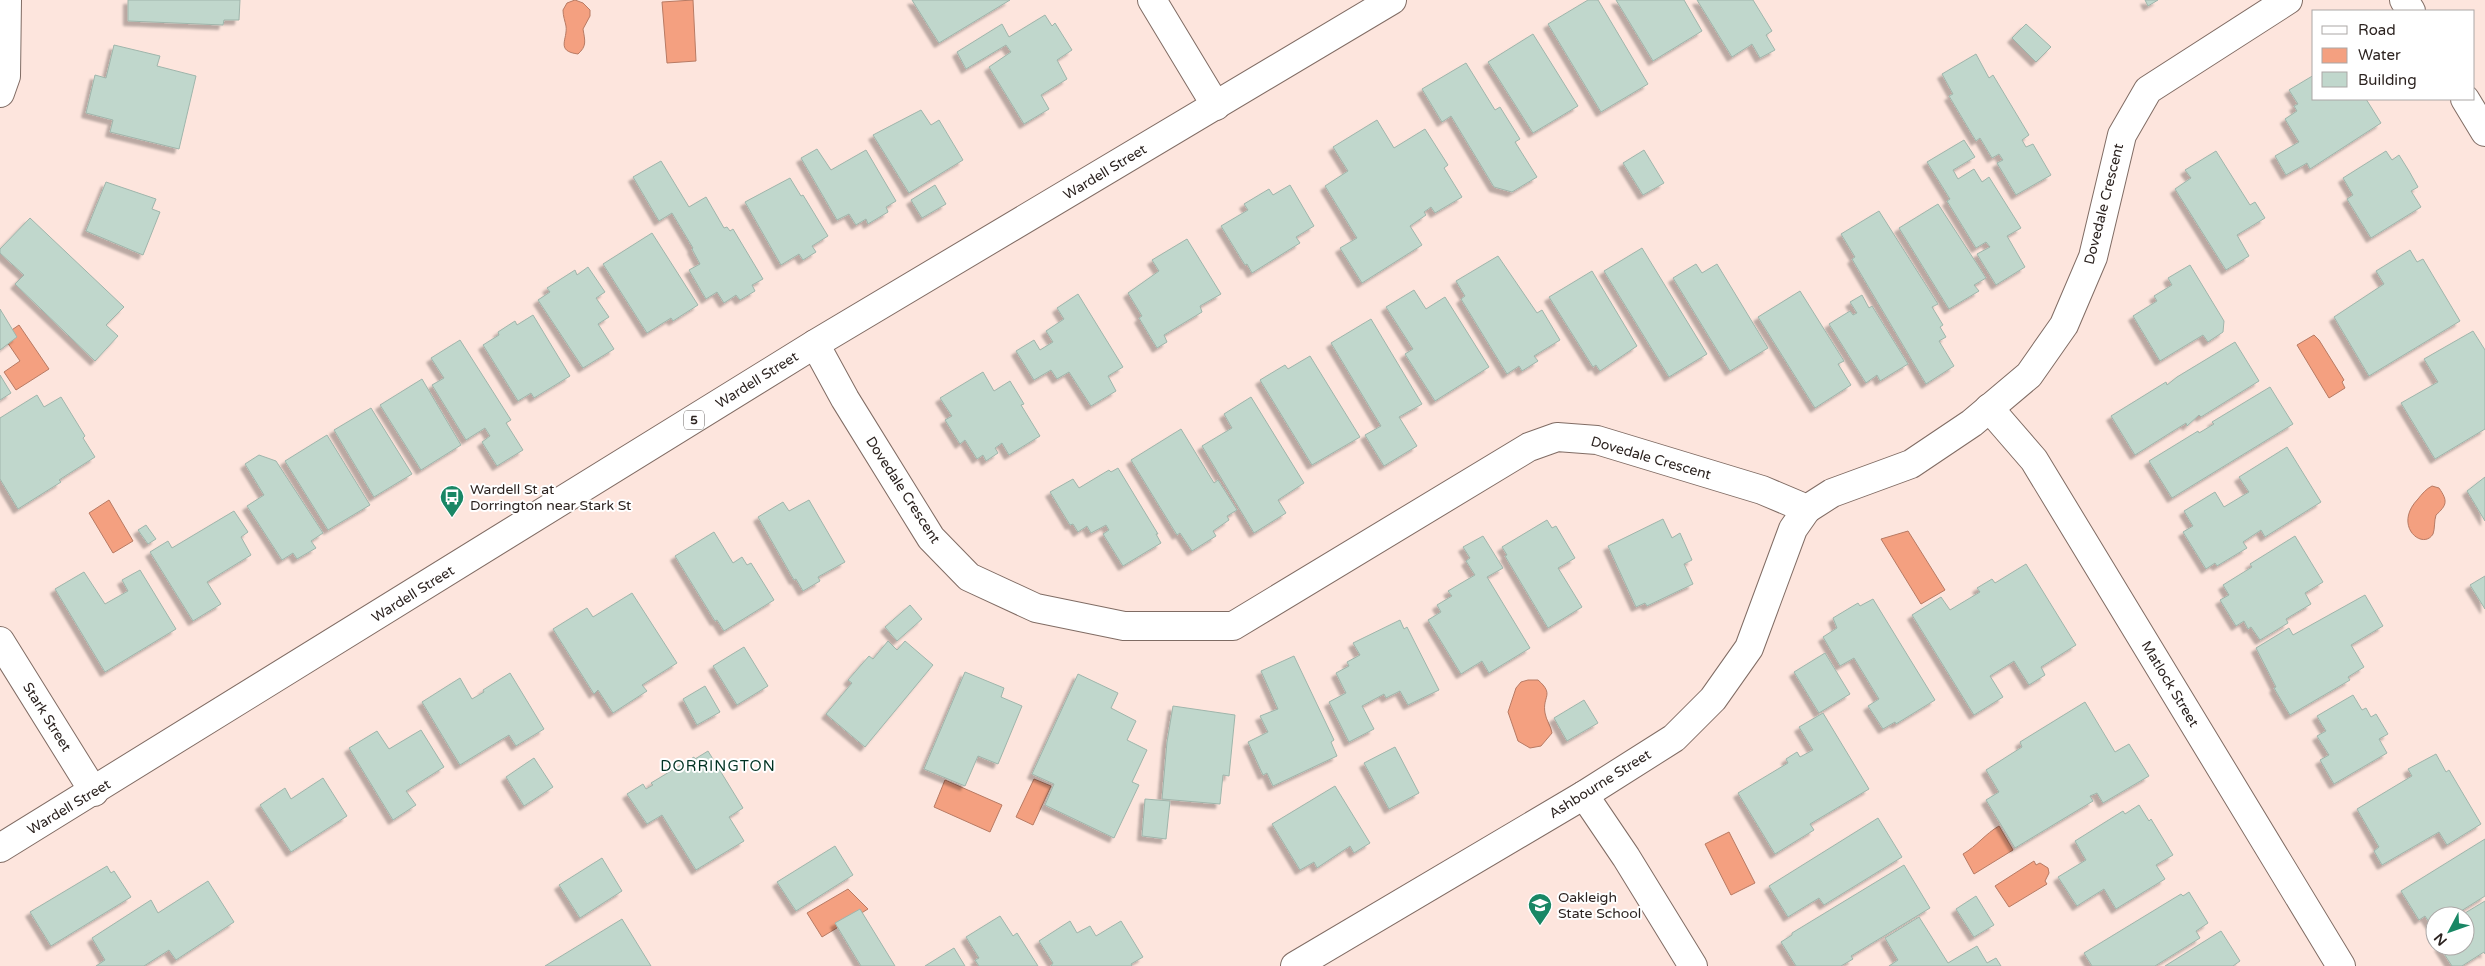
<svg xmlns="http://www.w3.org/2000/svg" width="2485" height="966" font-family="'Varela Round',sans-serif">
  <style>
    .water { fill: #f4a080; stroke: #b87a63 }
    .building { fill: #c0d7cc; stroke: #9fb5ab; filter: url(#shadow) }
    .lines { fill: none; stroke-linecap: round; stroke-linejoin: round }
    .minor-casing { stroke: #806c64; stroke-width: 30 }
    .highway-casing { stroke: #806c64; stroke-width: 30 }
    .minor { stroke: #fff; stroke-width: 28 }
    .highway { stroke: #fff; stroke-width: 28 }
    .labels { text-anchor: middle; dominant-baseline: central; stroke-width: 4; stroke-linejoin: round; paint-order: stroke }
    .shield { fill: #fff; stroke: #6b6563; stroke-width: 1 }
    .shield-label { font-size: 12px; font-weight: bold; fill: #2c2320 }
    .street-label { font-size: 14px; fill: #2c2320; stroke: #fff }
    .poi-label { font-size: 14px; fill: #2c2320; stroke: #fff; text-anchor: start }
    .neighbourhood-label { font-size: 15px; letter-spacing: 1px; fill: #003323; stroke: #fff }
  </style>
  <defs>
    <filter id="shadow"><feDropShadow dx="-4.5" dy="4.5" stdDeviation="1" flood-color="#0004"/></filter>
  </defs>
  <rect width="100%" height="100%" fill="#fde5dd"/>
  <!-- water -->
  <g class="water">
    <path d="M575,0L583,3L590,10V16L583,29C585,41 587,46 578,54C555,51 568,39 566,26C565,21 563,16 563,10L567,3Z"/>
    <path d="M693,0L696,61L667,63L662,2Z"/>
    <path d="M19,325L49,369L16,390L4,372L20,361L3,336Z"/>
    <path d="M2314,335L2319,340L2344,380L2342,382L2345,388L2329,398L2297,345Z"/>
    <path d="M2432,486L2439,488C2448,501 2447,505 2436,515C2434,521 2435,529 2433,534C2423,551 2392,526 2418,499C2422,494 2426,489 2432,486Z"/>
    <path d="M109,500L133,541L113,553L89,513Z"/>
    <path d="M1908,531L1945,590L1921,604L1881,539Z"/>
    <path d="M1528,680H1538C1555,695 1542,696 1545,713C1546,720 1551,726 1552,733L1541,746L1530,748L1518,741L1508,712L1516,688L1521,682Z"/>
    <path d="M1034,779L1051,786L1033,825L1016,817Z"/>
    <path d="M945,780L1002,805L990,832L934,807Z"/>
    <path d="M1999,826L2013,850L1974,874L1963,854C1977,846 1985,834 1999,826Z"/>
    <path d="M1729,832L1755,883L1731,895L1705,844Z"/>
    <path d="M2034,861L2036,865L2040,863L2048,868L2049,873L2045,881L2047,884L2009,907L1995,886Z"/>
    <path d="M848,889L868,909L822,937L807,913Z"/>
  </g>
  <!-- building -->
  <g class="building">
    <path d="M128,0H240L239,20H224L223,25L128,21Z"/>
    <path d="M912,0H1010L939,43Z"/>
    <path d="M1588,0H1598L1648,84L1601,112L1548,24Z"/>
    <path d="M1616,0H1684L1702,31L1653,61Z"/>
    <path d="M1697,0H1753L1772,31L1766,35L1775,50L1760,58L1752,44L1732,57Z"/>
    <path d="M2145,0H2158L2148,6Z"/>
    <path d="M1045,15L1052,26L1055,23L1072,50L1057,60L1067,79L1041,95L1049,109L1024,124L989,67L1011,52L1006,45L966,69L957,52L1002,24L1009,37Z"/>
    <path d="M2026,24L2051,47L2036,62L2012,38Z"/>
    <path d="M1533,34L1578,106L1533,133L1488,62Z"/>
    <path d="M114,45L160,56L157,66L196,76L179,149L110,132L113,120L86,113L95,75L106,78Z"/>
    <path d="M1976,54L1989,78L1993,75L2029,135L2022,140L2026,147L2033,144L2051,175L2016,195L1997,163L2003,160L1999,154L1992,158L1980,138L1976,141L1949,96L1953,94L1942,74Z"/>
    <path d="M1466,63L1495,110L1500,107L1520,139L1515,142L1537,177L1512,192L1494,187L1451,116L1442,122L1422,89Z"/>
    <path d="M2314,75V99H2366L2381,123L2310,169L2307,163L2286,175L2275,156L2299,142L2285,119L2297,111L2294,106L2298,104L2289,90Z"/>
    <path d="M921,110L931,125L939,120L963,160L909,193L873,135Z"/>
    <path d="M1377,120L1394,148L1425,129L1448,165L1444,168L1462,197L1435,213L1431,207L1424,212L1426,215L1410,226L1422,245L1362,283L1340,248L1357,238L1325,186L1348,171L1333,147Z"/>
    <path d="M1964,140L1975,157L1953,170L1958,179L1974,169L1982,182L1989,177L2021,228L2007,236L2025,267L1996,285L1977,254L1990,247L1986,242L1976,248L1947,201L1950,199L1927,162Z"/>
    <path d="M817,149L831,170L866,150L896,201L886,207L888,212L868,224L866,219L856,225L849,214L837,220L801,158Z"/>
    <path d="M1644,150L1664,183L1643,195L1623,163Z"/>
    <path d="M2216,151L2250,205L2255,202L2265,218L2237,235L2249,256L2226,270L2175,189L2191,178L2185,170Z"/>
    <path d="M2386,151L2392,160L2399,155L2409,171L2418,187L2411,191L2421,207L2371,238L2347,199L2353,195L2343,178Z"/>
    <path d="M661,161L689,207L706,197L724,228L727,227L730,231L733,229L763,279L752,285L755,291L740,300L736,295L724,303L717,292L706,299L689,270L700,264L692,249L693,248L672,213L659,221L633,177Z"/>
    <path d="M790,178L801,196L803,195L828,236L812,246L816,252L803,260L799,254L781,265L745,202Z"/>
    <path d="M106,182L156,199L152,209L160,212L143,255L86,231Z"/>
    <path d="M935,185L946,204L922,218L911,200Z"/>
    <path d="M1290,185L1314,226L1296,237L1300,243L1252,273L1247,264L1245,265L1221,226L1248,210L1244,204L1269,189L1273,195Z"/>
    <path d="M1938,204L1986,278L1974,285L1979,291L1949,309L1899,228Z"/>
    <path d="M1879,211L1938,304L1932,307L1943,325L1940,327L1946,337L1939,341L1954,366L1926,384L1852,259L1855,257L1841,234Z"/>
    <path d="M30,218L124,307L106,325L118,336L95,361L15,284L24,275L0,253V249Z"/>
    <path d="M652,233L698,305L673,321L671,318L647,333L603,264Z"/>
    <path d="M1187,239L1221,294L1200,306L1202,312L1164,335L1167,342L1157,348L1139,318L1142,316L1128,293L1159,271L1152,260Z"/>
    <path d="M1642,248L1707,354L1669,377L1604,271Z"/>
    <path d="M2410,250L2417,262L2423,259L2460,321L2369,376L2334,317L2384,284L2376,271Z"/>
    <path d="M1498,256L1537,313L1542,310L1560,340L1534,356L1538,361L1522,371L1519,366L1507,374L1461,299L1465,296L1456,281Z"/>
    <path d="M1696,264L1702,273L1717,264L1768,348L1730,371L1673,278Z"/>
    <path d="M2190,265L2224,321L2223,332L2208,342L2203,335L2160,361L2133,316L2157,301L2154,296L2172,285L2168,278Z"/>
    <path d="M588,267L605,292L596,298L609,317L598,324L614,349L583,368L538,300L550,292L547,288L575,270L577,275Z"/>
    <path d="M1592,271L1637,346L1600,371L1596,365L1593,367L1549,297Z"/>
    <path d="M1414,290L1426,309L1445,297L1489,367L1435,401L1405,354L1413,349L1386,307Z"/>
    <path d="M1800,291L1844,361L1838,364L1851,385L1815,408L1758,317Z"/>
    <path d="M1078,294L1123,367L1108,376L1116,391L1091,406L1069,372L1057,379L1051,370L1034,380L1016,351L1034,340L1040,350L1053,342L1046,331L1064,319L1057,308Z"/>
    <path d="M1862,295L1869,308L1872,306L1908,364L1880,381L1877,375L1866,383L1829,324L1850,311L1853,315L1857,313L1850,302Z"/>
    <path d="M0,309L17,337L0,350Z"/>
    <path d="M533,315L570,376L534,398L531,393L518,401L483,345L499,335L498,332L515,321L517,325Z"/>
    <path d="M1371,319L1422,404L1399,417L1417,446L1384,466L1365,435L1381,426L1331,343Z"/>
    <path d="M2473,331L2485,350V429L2435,459L2401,403L2438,382L2424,359Z"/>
    <path d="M460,340L511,420L506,423L523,450L497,466L482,442L490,436L485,428L466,440L432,385L444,378L431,358Z"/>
    <path d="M2235,342L2259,381L2201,417L2199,415L2187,426L2186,423L2135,455L2111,416L2166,382L2167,385L2177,377Z"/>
    <path d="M1310,356L1360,437L1312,465L1260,380L1285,365L1288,369Z"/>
    <path d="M983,372L994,391L1010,381L1024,404L1021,405L1040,436L1009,455L1002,443L995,448L998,453L986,461L983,455L977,459L965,440L960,444L945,420L952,416L940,398Z"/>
    <path d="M0,375L11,393L0,400Z"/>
    <path d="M422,379L461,445L421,470L380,405Z"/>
    <path d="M2270,387L2293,424L2172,498L2149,461L2198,431L2199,433L2214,424L2212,422Z"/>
    <path d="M37,395L44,407L61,397L85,436L83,438L95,457L59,480L61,482L18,509L0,479V418Z"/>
    <path d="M1251,397L1304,483L1278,500L1286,513L1254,533L1202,446L1232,428L1224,414Z"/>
    <path d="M371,408L412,474L374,497L334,430Z"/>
    <path d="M1181,429L1214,483L1218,480L1237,510L1227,516L1229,520L1213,531L1216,536L1192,551L1180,533L1177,535L1131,460Z"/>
    <path d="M327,435L370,505L328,530L285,461Z"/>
    <path d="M2287,447L2321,502L2265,537L2261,530L2243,542L2247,548L2217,566L2215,563L2206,569L2183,532L2193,526L2184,511L2215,492L2224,507L2249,492L2239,477Z"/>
    <path d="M259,455L276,461L323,533L311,541L316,548L297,559L293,553L282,560L247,506L264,495L245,464Z"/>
    <path d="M1118,468L1158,534H1156L1161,543L1123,566L1103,534L1109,530L1106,525L1091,533L1087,526L1078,532L1073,524L1070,525L1050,492L1073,479L1079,488L1109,470L1111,472Z"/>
    <path d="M2485,477V521L2467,491Z"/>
    <path d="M809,500L845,562L818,577L820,581L803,591L796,579L794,580L758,517L783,502L789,511Z"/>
    <path d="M234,511L248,532L241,537L251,555L207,582L221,604L193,621L150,552L168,541L172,548Z"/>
    <path d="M1663,519L1672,538L1680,533L1692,560L1684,564L1693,584L1647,606L1645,603L1636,607L1608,546Z"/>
    <path d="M1547,520L1552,528L1556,526L1575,558L1558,568L1582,607L1548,628L1505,556L1507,555L1502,547Z"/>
    <path d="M146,525L156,539L148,544L138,530Z"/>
    <path d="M714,532L733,563L742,557L747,565L751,563L774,600L724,631L717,620L715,621L675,556Z"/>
    <path d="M1483,536L1503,568L1487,577L1530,648L1489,673L1482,661L1461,674L1428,620L1441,612L1437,605L1452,596L1448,591L1475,575L1466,561L1470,558L1463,547Z"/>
    <path d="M2295,536L2323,582L2305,593L2311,604L2286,619L2288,623L2260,640L2251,627L2248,629L2244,621L2236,626L2220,600L2229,595L2223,585L2252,567L2250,564Z"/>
    <path d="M2026,564L2076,645L2041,667L2045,675L2029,685L2014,661L1990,676L2003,697L1974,715L1912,615L1941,597L1950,610L1980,592L1977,588L1992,579L1995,583Z"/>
    <path d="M140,570L176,629L105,672L55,589L84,572L105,604L128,591L122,580Z"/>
    <path d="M2485,576V609L2470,585Z"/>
    <path d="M632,593L677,663L642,685L647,691L613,713L598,690L594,694L553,629L587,608L593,617Z"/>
    <path d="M2365,595L2383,626L2351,645L2364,667L2348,677L2350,680L2290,715L2274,688L2276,687L2256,648L2289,628L2293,635Z"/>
    <path d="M1873,599L1935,700L1896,724L1895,722L1883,729L1868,706L1879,699L1854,658L1840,666L1823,637L1837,628L1833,618L1858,603L1860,606Z"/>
    <path d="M910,605L922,619L897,641L885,627Z"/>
    <path d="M1400,620L1404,629L1407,627L1439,690L1408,705L1400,691L1386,698L1384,694L1362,706L1374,729L1349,742L1329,702L1346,693L1336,673L1349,666L1347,662L1360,655L1353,643Z"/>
    <path d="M888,641L897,650L905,641L933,665L865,747L826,714L852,683L848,680L869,656L873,659Z"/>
    <path d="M744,647L768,686L737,705L713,666Z"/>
    <path d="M1825,653L1850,694L1819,713L1794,672Z"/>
    <path d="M1294,656L1334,740L1331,742L1337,756L1273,786L1267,773L1263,775L1248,742L1268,732L1260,716L1278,709L1261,671Z"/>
    <path d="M965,672L1004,688L1001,697L1022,706L998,764L978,756L965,786L924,769Z"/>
    <path d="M510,673L544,729L516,746L509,735L460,765L422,702L460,678L472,699L484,692L483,690Z"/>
    <path d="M1078,674L1118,693L1111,708L1136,721L1127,740L1147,750L1132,782L1139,785L1114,838L1045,805L1054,784L1032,774Z"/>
    <path d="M705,686L720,712L697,725L683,699Z"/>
    <path d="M2353,695L2362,710L2366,708L2371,717L2376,714L2388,734L2379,739L2387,753L2334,784L2320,760L2329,755L2317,736L2326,731L2317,716Z"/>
    <path d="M1584,700L1598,723L1567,741L1554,718Z"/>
    <path d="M2085,702L2115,752L2129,744L2149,776L2103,803L2097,793L2090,796L2093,801L2015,848L1986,800L1999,792L1986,770L2022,747L2020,742Z"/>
    <path d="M1173,706L1235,715L1229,776L1223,775L1220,804L1162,799L1167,742Z"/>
    <path d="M1823,713L1869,789L1810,824L1814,830L1775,854L1738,793L1788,763L1786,759L1797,752L1800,757L1813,750L1799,727Z"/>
    <path d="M421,730L444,767L406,791L416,805L393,820L349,748L377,731L389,749Z"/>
    <path d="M1395,747L1419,793L1389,809L1364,763Z"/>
    <path d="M708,751L743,808L729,817L744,841L696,870L662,815L647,824L627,794L643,784L646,789L653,785L651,783L694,757L695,759Z"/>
    <path d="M2436,754L2446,772L2449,770L2481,824L2447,845L2439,832L2382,865L2374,851L2379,847L2357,809L2412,776L2408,769Z"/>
    <path d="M534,758L553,787L524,806L506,777Z"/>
    <path d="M323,778L347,816L291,852L260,805L285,788L291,799Z"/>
    <path d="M1335,786L1370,843L1354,853L1350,846L1317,868L1314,862L1300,870L1272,824Z"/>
    <path d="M1145,799L1170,801L1166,839L1142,836Z"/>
    <path d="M2139,805L2149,821L2151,819L2173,855L2156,865L2165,879L2116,909L2104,889L2077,906L2058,877L2086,860L2075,841L2123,811L2125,814Z"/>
    <path d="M1878,818L1902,857L1824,905L1819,898L1788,917L1769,886Z"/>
    <path d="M2485,839V896L2453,916H2435V922L2431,925L2425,916L2419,920L2401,891Z"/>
    <path d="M835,846L853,875L796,911L777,882Z"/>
    <path d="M602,858L622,891L580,918L559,885Z"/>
    <path d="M1904,865L1930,908L1851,956L1853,959L1841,966H1796L1781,942L1792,935V933Z"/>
    <path d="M107,866L111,873L114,871L131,897L51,946L30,912Z"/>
    <path d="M208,881L234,922L176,960L169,950L144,966H96L105,960L92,938L151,900L158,913Z"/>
    <path d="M2189,892L2208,923L2196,931L2200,938L2155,966H2092L2084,953L2181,894L2183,896Z"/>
    <path d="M1976,896L1994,925L1974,937L1956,909Z"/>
    <path d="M2485,901V954L2484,952L2462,966H2452L2439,946H2465V916H2460Z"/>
    <path d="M860,909L895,966H861L835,923Z"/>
    <path d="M1000,916L1013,936L1017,933L1038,966H979L975,960L979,958L966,937Z"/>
    <path d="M1919,917L1948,963L1977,946L1987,963L1996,958L2001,966H1889L1898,960L1885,938Z"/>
    <path d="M622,919L651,966H545Z"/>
    <path d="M1070,921L1077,933L1090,926L1096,936L1121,921L1143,957L1131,964L1132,966H1051L1053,963L1039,941Z"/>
    <path d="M2221,931L2240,961L2233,966H2165Z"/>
    <path d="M954,948L965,966H925Z"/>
  </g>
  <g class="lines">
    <!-- minor casing -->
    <g class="minor-casing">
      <g id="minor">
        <path d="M1152,0L1216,106"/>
        <path d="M2404,0L2411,11"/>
        <path d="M0,93L6,76L7,0"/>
        <path d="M2465,99L2485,132"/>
        <path d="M815,344L845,399L931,538L969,577L1036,608L1124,626H1233L1529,447L1557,437L1597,440L1762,490L1807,509L1832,493L1911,464L1972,423L2029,375L2064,325L2093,257L2122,135L2148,90L2288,0"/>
        <path d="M1989,408L2034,460L2341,966"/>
        <path d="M0,641L94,792"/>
        <path d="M1584,795L1626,857L1693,966"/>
        <path d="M1295,966L1584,795L1674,738L1713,699L1749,648L1793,529L1807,509"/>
      </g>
    </g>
    <!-- highway casing -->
    <g class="highway-casing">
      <path id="highway" d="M0,848L815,344L1392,0"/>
    </g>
    <!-- minor -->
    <use href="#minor" class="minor"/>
    <!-- highway -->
    <use href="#highway" class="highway"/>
  </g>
  <!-- icons -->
  <defs>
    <g id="bus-pin" transform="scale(1.25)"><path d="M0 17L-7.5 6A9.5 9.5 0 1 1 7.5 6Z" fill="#198765" stroke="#fff"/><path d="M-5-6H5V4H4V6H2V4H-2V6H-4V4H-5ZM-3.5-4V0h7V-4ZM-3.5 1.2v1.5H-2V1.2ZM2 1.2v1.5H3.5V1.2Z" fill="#fff"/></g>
    <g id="school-pin" transform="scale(1.25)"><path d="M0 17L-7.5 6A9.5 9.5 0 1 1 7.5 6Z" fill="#198765" stroke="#fff"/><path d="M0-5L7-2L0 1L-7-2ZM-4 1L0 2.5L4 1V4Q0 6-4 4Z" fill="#fff"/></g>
  </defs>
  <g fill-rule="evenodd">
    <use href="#bus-pin" x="452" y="497"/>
    <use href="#school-pin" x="1540" y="905"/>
  </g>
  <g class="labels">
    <!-- shield labels -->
    <rect class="shield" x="684" y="410.5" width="20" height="19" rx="4"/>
    <g class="shield-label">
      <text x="694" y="420">5</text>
    </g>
    <!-- street labels -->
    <g class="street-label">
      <text transform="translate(1105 172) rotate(-31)">Wardell Street</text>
      <text transform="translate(2104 204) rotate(-76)">Dovedale Crescent</text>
      <text transform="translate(757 380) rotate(-32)">Wardell Street</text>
      <text transform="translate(1651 458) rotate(16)">Dovedale Crescent</text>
      <text transform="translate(903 490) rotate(57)">Dovedale Crescent</text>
      <text transform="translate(413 594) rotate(-32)">Wardell Street</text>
      <text transform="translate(2170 684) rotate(59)">Matlock Street</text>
      <text transform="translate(47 717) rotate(58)">Stark Street</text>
      <text transform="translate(1600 784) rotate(-32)">Ashbourne Street</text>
      <text transform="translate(69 807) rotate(-31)">Wardell Street</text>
    </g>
    <!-- poi labels -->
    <g class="poi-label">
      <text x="470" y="489">Wardell St at<tspan x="470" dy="16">Dorrington near Stark St</tspan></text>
      <text x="1558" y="897">Oakleigh<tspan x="1558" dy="16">State School</tspan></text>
    </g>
    <!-- neighbourhood labels -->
    <g class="neighbourhood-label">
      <text x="718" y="766">DORRINGTON</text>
    </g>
  </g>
  <!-- legend -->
  <rect x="2312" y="10" width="162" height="90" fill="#ffffff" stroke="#aba7a6"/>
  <rect x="2322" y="26" width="25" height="8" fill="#ffffff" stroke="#aba7a6"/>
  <text x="2358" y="35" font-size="15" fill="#2c2320">Road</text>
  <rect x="2322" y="48" width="25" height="15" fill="#f4a080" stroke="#aba7a6"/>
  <text x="2358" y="60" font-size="15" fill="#2c2320">Water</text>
  <rect x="2322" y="72" width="25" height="15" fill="#c0d7cc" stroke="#aba7a6"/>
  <text x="2358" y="85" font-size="15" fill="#2c2320">Building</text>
  <!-- north arrow -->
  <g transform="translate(2450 931) rotate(229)"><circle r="24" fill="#ffffff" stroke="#aba7a6"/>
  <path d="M0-4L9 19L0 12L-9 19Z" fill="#198765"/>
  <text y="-8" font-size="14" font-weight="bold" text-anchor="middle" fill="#2c2320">N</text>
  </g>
</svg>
